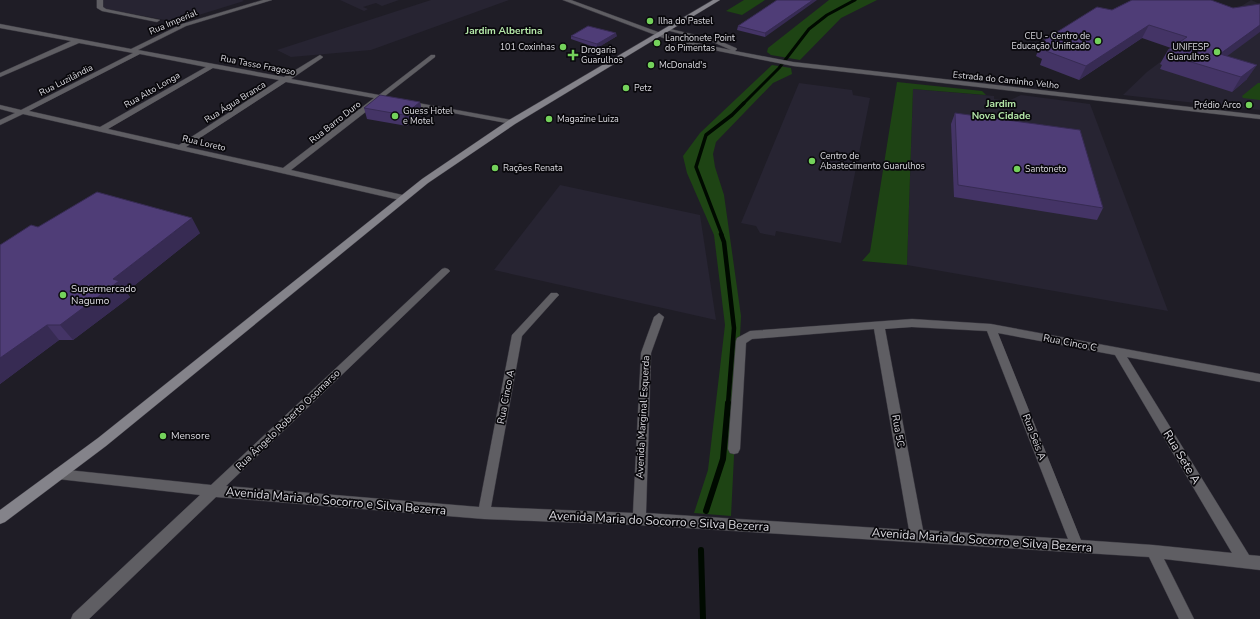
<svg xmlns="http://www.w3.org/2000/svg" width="1260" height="619" font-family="'Nunito Sans',sans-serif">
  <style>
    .built { fill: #272432 }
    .green { fill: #1e4414 }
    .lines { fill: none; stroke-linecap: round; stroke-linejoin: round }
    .stream-far3 { stroke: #000a00; stroke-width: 3 }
    .stream-far2 { stroke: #000a00; stroke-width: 3.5 }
    .stream-far1 { stroke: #000a00; stroke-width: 4.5 }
    .stream { stroke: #000a00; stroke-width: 6 }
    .minor-casing { stroke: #3a3840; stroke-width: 1 }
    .secondary-casing { stroke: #3a3840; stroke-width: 1 }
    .minor { fill: #5f5e63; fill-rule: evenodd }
    .secondary { fill: #84838a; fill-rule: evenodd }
    .wall { fill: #443466 }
    .shaded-wall { fill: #372b53 }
    .building { fill: #4f3d77; stroke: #372b53 }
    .poi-dot { fill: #74d25b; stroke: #09080c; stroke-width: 1.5 }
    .labels { text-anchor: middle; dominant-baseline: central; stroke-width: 3.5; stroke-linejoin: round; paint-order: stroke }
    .far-poi-label { font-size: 9px; fill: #dddce2; stroke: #09080c; text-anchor: start }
    .far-street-label { font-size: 9px; fill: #dddce2; stroke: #09080c }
    .far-quarter-label { font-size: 10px; font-weight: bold; fill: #b4e7a8; stroke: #09080c }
    .poi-label { font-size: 10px; fill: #dddce2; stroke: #09080c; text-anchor: start }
    .street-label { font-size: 10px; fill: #dddce2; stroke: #09080c }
    .near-street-label { font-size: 12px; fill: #dddce2; stroke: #09080c }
  </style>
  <rect width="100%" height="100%" fill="#1f1d26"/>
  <!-- built -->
  <g class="built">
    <path d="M102,0H242L244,1L176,22L101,8Z"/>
    <path d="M340,0H399L382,6L376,3L363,7L368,9L364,11Z"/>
    <path d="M431,0H509L371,50L291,57L277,50Z"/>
    <path d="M1251,0L1260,4V110L1123,95L1147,72L1200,32Z"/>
    <path d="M799,83L852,90L853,95L870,98L841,243L776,231L775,236L760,233L756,226L741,223Z"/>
    <path d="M913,89L994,96V99L1008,101L1021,95L1090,104L1168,311L907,265Z"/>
    <path d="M560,185L700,215L716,320L494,270Z"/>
  </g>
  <!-- green -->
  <g class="green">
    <path d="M744,0H765L742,15L726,11Z"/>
    <path d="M829,0H877L841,18L800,60L771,55L767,52L768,48Z"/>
    <path d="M772,65L791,68L792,74L773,83L716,142L713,154L715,167L724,195L741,316L731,516L694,513L708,470L725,325L714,235L687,173L683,156L700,133Z"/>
    <path d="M897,82L982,91L986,95L913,89L907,265L862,261L870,252Z"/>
    <path d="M1258,83H1260V100L1243,98L1242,96Z"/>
  </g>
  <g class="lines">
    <!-- stream-far3 -->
    <path class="stream-far3" d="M743,104L779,68L809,29L827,15L855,0"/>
    <!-- stream-far2 -->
    <path class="stream-far2" d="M722,235L696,167L706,135L732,115L744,103"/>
    <!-- stream-far1 -->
    <path class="stream-far1" d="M721,234L724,242L734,328L728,404"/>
    <!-- stream -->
    <g class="stream">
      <path d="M706,511L723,459L728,403"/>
      <path d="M701,550L703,619"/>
    </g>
    <!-- minor casing -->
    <g class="minor-casing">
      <g id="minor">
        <path d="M97,0H103V7L106,9L160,20L157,22L102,11L97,8Z"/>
        <path d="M263,0H272L186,26L138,50L284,77L320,55L323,57L322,58L291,79L379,95L431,55H435V57L385,96L391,98V100H381L291,170L407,196V200L404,201L23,114L0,125V120L15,113L0,109V105L21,110L133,53L79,43L0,77V73L71,41L0,28V24L131,49L182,24ZM140,54L206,67L100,127L29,111ZM213,68L279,80L179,145L108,129ZM286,82L374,98L283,168L186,147Z"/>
        <path d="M563,0H571L677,39L731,50L713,42L666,30V28L717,40L736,48L737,49L735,51L793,62L1260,115V119L793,66L674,42Z"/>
        <path d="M407,101L512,120L516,122L512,124L405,104L404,103Z"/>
        <path d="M445,268L448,269L450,271L448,273L226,486L479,507L512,335L551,293H557L559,295L557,297L522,336L491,507L633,513L641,353L654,317L659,313L664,317L651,353L646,513L909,530L874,329L752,339L746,343L740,449L738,453L734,454L730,453L728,449L736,341L737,338L750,331L912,319L991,324L1260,374V382L1127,357L1249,555L1260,556V570L1164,559L1194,619H1179L1149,557L639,525L484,519L216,497L89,619H71L73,614L200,495L58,479L54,478L52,474L54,470L58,469L211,485L442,269ZM912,327L987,331L1068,539L923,530L885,329ZM998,333L1115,355L1232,553L1153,545L1081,540Z"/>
      </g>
    </g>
    <!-- secondary casing -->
    <g class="secondary-casing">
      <path id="secondary" d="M713,0H720L515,124L428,183L106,446L5,522L0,524V510L98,438L422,179L509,120Z"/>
    </g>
    <!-- minor -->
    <use href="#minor" class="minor"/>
    <!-- secondary -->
    <use href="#secondary" class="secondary"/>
  </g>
  <!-- wall -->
  <g class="wall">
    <path d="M777,0L765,37L737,30L738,26Z"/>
    <path d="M1132,0L1227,56L1247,79L1232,92L1160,69L1162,65L1160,64L1168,50L1171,48L1142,38L1079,80L1040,65L1042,59L1036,56L1041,42L1112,10Z"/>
    <path d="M571,36H617L597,48L571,39Z"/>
    <path d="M420,102L422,113L407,126L367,119L364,108Z"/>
    <path d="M955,113L1103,208L1097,220L954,197L951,124Z"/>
    <path d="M38,227L200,233L126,292L130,297L73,340H59L0,384V245Z"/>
  </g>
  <!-- shaded-wall -->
  <g class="shaded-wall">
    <path d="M813,0H817L765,37V33Z"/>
    <path d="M1149,25L1142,38L1079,80L1086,66Z"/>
    <path d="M1260,25V32L1211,68L1220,54Z"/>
    <path d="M616,33L617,36L597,48V44Z"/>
    <path d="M1257,65L1247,79L1232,92L1241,77Z"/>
    <path d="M420,102L422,113L407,126L404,115Z"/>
    <path d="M192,218L200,233L126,292L130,297L73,340L60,325L113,279Z"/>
    <path d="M47,325L59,340L0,384V358Z"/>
  </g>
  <!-- building -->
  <g class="building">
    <path d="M777,0H813L765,33L738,26Z"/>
    <path d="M1132,0H1211L1233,8L1260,4V25L1220,54L1257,65L1241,77L1168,55L1173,51L1168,50L1187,37L1149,25L1086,66L1046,51L1051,46L1041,42L1097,7L1112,10Z"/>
    <path d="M588,26L616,33L597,44L571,36Z"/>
    <path d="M380,95L420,102L404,115L364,108Z"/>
    <path d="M955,113L1080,130L1103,208L958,185Z"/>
    <path d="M97,192L192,218L113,279L119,281L60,325H47L0,358V245L31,225L38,227Z"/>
  </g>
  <!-- markers -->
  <g class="poi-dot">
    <circle cx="650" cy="21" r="4"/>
    <circle cx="1098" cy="41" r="4"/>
    <circle cx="657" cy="43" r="4"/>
    <circle cx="563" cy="47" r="4"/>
    <circle cx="1217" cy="52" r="4"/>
    <path d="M571 49h4v4h4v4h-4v4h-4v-4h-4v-4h4z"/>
    <circle cx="651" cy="65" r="4"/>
    <circle cx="626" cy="88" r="4"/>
    <circle cx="1249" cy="105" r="4"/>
    <circle cx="395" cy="116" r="4"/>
    <circle cx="549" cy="119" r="4"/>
    <circle cx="812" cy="161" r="4"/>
    <circle cx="495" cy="168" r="4"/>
    <circle cx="1017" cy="169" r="4"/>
    <circle cx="63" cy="295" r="4"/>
    <circle cx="163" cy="436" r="4"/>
  </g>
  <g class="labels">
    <!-- far-poi labels -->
    <g class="far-poi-label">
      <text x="658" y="21">Ilha do Pastel</text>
      <text x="1090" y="36" text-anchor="end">CEU - Centro de<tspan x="1090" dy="10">Educação Unificado</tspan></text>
      <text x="665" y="38">Lanchonete Point<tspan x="665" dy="10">do Pimentas</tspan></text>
      <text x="555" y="47" text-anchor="end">101 Coxinhas</text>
      <text x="1209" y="47" text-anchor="end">UNIFESP<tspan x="1209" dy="10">Guarulhos</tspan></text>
      <text x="581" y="50">Drogaria<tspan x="581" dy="10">Guarulhos</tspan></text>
      <text x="659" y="65">McDonald's</text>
      <text x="634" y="88">Petz</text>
      <text x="1241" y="105" text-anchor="end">Prédio Arco</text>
      <text x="403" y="111">Guess Hotel<tspan x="403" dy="10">e Motel</tspan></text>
      <text x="557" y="119">Magazine Luiza</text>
      <text x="820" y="156">Centro de<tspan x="820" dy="10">Abastecimento Guarulhos</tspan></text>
      <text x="503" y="168">Rações Renata</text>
      <text x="1025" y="169">Santoneto</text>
    </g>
    <!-- far-street labels -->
    <g class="far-street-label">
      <text transform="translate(173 22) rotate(-23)">Rua Imperial</text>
      <text transform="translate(258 65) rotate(11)">Rua Tasso Fragoso</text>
      <text transform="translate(66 80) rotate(-27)">Rua Luzilândia</text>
      <text transform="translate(1006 80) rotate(6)">Estrada do Caminho Velho</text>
      <text transform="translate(152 90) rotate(-30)">Rua Alto Longa</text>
      <text transform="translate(235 102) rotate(-32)">Rua Água Branca</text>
      <text transform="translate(335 122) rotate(-38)">Rua Barro Duro</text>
      <text transform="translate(204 143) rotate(13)">Rua Loreto</text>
    </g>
    <!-- far-quarter labels -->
    <g class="far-quarter-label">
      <text x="504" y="31">Jardim Albertina</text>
      <text x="1001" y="104">Jardim<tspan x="1001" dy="12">Nova Cidade</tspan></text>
    </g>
    <!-- poi labels -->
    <g class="poi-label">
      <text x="71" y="289">Supermercado<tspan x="71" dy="12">Nagumo</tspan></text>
      <text x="171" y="436">Mensore</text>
    </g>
    <!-- street labels -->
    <g class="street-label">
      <text transform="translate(1070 343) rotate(11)">Rua Cinco C</text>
      <text transform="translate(506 397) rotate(-79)">Rua Cinco A</text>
      <text transform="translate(643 417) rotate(-87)">Avenida Marginal Esquerda</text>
      <text transform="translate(288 420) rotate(-44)">Rua Ângelo Roberto Osomarso</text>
      <text transform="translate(898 431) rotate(80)">Rua 5C</text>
      <text transform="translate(1034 437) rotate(69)">Rua Seis A</text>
    </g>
    <!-- near-street labels -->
    <g class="near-street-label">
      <text transform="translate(1182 457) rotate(59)">Rua Sete A</text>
      <text transform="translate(336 501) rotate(5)">Avenida Maria do Socorro e Silva Bezerra</text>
      <text transform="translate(659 521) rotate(3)">Avenida Maria do Socorro e Silva Bezerra</text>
      <text transform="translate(982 540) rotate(4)">Avenida Maria do Socorro e Silva Bezerra</text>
    </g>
  </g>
</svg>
